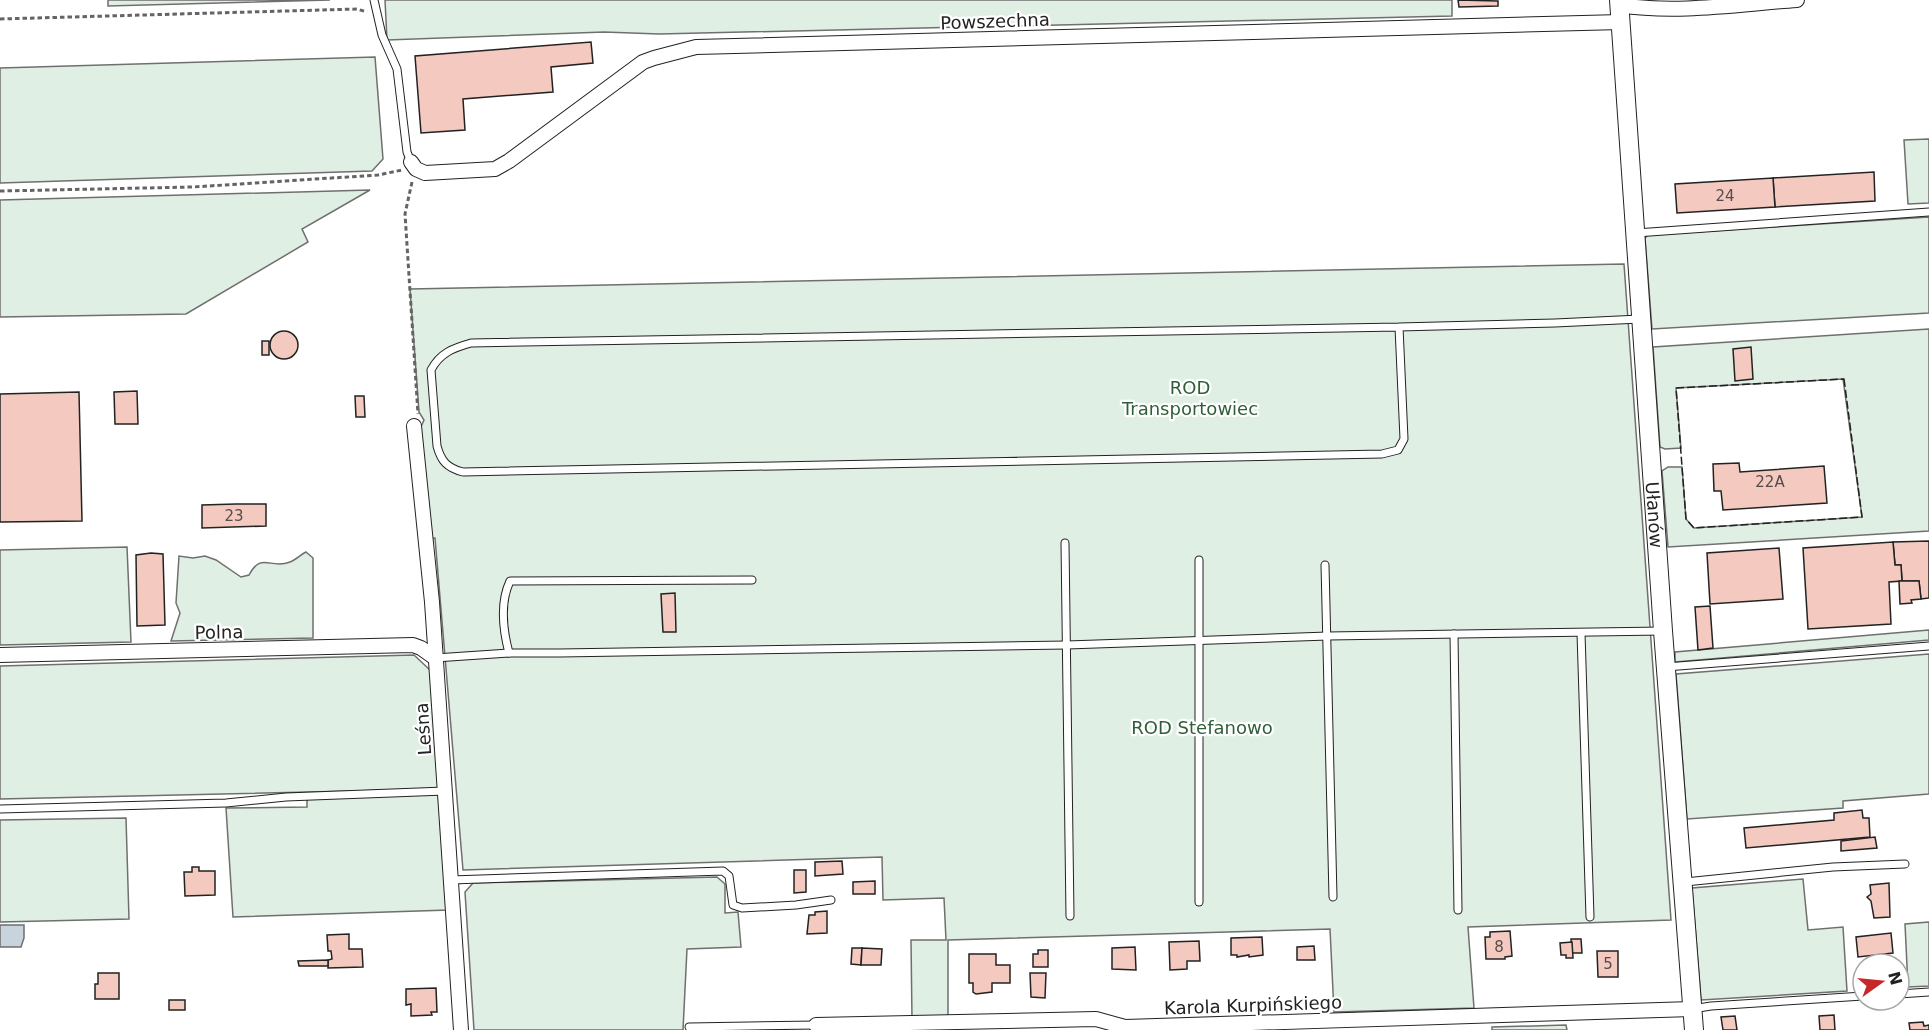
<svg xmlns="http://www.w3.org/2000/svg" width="1929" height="1030" font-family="'DejaVu Sans',sans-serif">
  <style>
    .green { fill: #e0efe3; stroke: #6f6f6f; stroke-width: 1.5 }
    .water { fill: #c7d3dd; stroke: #6f6f6f; stroke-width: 1.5 }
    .building { fill: #f3c9c0; stroke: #222; stroke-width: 1.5 }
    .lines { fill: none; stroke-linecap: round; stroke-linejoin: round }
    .service-casing { stroke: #222; stroke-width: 9 }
    .minor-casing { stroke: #222; stroke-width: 16 }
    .tertiary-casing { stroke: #222; stroke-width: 20 }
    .path { stroke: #646464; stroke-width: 3; stroke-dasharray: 4.5 3; stroke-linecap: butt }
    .service { stroke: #fff; stroke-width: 7 }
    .minor { stroke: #fff; stroke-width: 14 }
    .tertiary { stroke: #fff; stroke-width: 18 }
    .fence { stroke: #222; stroke-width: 1.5; stroke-dasharray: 8 3; stroke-linecap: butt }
    .labels { text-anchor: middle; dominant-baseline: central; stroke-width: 4.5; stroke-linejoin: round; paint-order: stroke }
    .number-label { font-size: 15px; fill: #564c4a }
    .street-label { font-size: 18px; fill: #222; stroke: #fff }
    .park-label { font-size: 18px; fill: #2f5e38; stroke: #fff }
  </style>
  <rect width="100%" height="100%" fill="#fff"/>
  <!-- green -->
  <g class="green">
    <path d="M108,0H330L108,6Z"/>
    <path d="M385,0H1452V16L659,34L604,32L387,40Z"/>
    <path d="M375,57L383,159L372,171L0,183V68Z"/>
    <path d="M1929,139V203L1908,204L1904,140Z"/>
    <path d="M370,190L302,229L308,242L186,314L0,317V200Z"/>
    <path d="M1929,217V313L1652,329L1645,238L1648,235Z"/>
    <path d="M1624,264L1671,920L1468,927L1474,1008L1334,1012L1330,929L948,940V1018L912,1019L911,940H946L944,898L883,900L882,857L463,870L435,538L428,539L419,431L424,420L419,412L410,289Z"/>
    <path d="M1929,329V531L1668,547L1662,471L1668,467H1682L1686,519L1694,528L1862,517L1843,379L1676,388L1681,448L1665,449L1660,447L1653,347Z"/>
    <path d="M127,547L131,642L0,645V550Z"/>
    <path d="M306,552L313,558V638L171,641L180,613L176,603L179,556L193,558L205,556L216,560L241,577L249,575C262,551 270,570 290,562C296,560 300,555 306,552Z"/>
    <path d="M1929,630V640L1675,662V652Z"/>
    <path d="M1929,654V794L1843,801V808L1687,819L1676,674Z"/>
    <path d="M414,655L430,670L440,789L0,799V666Z"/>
    <path d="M442,794L449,910L233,917L226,808L307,807V799Z"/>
    <path d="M126,818L129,919L0,922V820Z"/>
    <path d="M717,877L725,884V913L738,912L741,947L687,949L683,1030H474L465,892L473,883Z"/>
    <path d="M1803,879L1808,930L1843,927L1847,991L1701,1000L1692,888Z"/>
    <path d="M1929,922V986L1908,987L1905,924Z"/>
    <path d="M1566,1025L1567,1030H1492V1027Z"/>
  </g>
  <!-- water -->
  <path class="water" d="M0,925H24V938L21,947H0Z"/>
  <!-- building -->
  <g class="building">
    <path d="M1458,0L1498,1V6L1459,7Z"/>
    <path d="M591,42L593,63L551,67L553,92L463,99L465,130L421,133L415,56Z"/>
    <path d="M1874,172L1875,201L1775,207L1773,178Z"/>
    <path d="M1773,178L1775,207L1677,213L1675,184Z"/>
    <circle cx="284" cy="345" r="14"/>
    <rect x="262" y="341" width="7" height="14"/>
    <path d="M1751,347L1753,379L1735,381L1733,349Z"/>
    <path d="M137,391L138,424H115L114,392Z"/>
    <path d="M79,392L82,521L0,522V394Z"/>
    <path d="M355,396H364L365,417H356Z"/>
    <path d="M1739,463L1740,472L1824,466L1827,503L1723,510L1721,491H1714L1713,464Z"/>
    <path d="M236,504H266V526L202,528V505Z"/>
    <path d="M1929,541V598L1921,599L1919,581H1902L1901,565H1895L1893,542Z"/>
    <path d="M1893,542L1895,565H1901L1902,581L1889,582L1891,624L1808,629L1803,548Z"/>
    <path d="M1779,548L1783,599L1710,604L1707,553Z"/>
    <path d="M151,553L163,554L165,625L137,626L136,555Z"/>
    <path d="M1899,581H1919L1921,599L1911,600L1912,603L1900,604Z"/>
    <path d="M675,593L676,632H663L661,594Z"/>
    <path d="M1710,606L1713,648L1698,650L1695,607Z"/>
    <path d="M1862,810L1863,818H1869L1870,837L1746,848L1744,828L1834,820V813Z"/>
    <path d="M1875,837L1877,848L1841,851V841Z"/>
    <path d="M842,861L843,874L815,876V862Z"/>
    <path d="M192,867H199V871H215V895L185,896L184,872H192Z"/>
    <path d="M794,870H806V892L794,893Z"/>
    <path d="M875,881V894H853V882Z"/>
    <path d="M1889,883L1890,917L1874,918L1871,901L1867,897L1871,894L1870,885Z"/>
    <path d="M827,911V933L807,934L809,915H815V912Z"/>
    <path d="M1510,931L1512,956L1505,957V959H1486L1485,937H1490V932Z"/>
    <path d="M1891,933L1893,953L1858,957L1856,937Z"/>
    <path d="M349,934V949H362L363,967L328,968V960L332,959L331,951H328L327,935Z"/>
    <path d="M1262,937L1263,955L1249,957V955L1237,957V955H1231V938Z"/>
    <path d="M1571,939H1581L1582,953H1572Z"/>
    <path d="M1199,941L1200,961H1187V969L1170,970L1169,942Z"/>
    <path d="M1572,942L1573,958H1566V955H1561L1560,943Z"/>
    <path d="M1314,946L1315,960H1297V947Z"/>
    <path d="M1135,947L1136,970L1112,969V948Z"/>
    <path d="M852,948H862L861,965L851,964Z"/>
    <path d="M862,948L882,949L881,965H861Z"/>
    <path d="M1038,950H1048V967H1033V954H1038Z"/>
    <path d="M1597,951H1618V977H1598Z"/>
    <path d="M969,954H996V965H1010V983H992V992L976,994L973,992V983H969Z"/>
    <path d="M328,960V966H299L298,961Z"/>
    <path d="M98,973H119V999H95V984H98Z"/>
    <path d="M1030,973H1046L1045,998L1031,997Z"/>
    <path d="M436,988L437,1012H431L432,1015L411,1016V1004L406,1005V989Z"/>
    <rect x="169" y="1000" width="16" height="10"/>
    <path d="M1834,1015L1835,1030H1820L1819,1016Z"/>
    <path d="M1735,1016L1737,1030H1723L1721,1017Z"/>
    <path d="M1923,1022L1924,1026L1929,1025V1030H1910L1909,1023Z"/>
  </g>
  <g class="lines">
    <!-- service casing -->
    <g class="service-casing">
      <g id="service">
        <path d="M374,0L382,35L397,69L407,152L411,162"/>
        <path d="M1636,233L1929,212"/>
        <path d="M1399,327L1404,439L1398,450L1382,454L463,472C447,468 441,461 437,446L431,370C440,353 453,348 471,343L1399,327L1555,323L1640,319"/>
        <path d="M1065,543L1070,916"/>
        <path d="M1199,560V902"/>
        <path d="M1325,565L1333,897"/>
        <path d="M752,580L510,581C500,602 503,630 509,653H560L1067,645L1328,636L1663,631"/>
        <path d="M1581,633L1590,917"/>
        <path d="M1454,634L1458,910"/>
        <path d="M435,658L509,653"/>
        <path d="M1666,667L1929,646"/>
        <path d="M0,809L226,803L286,797L445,791"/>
        <path d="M451,880L723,871L729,876L733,905L742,908L796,905L831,900"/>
        <path d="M1685,882L1833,867L1905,864"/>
        <path d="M1899,994L1929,992"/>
        <path d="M1692,1009L1711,1006L1863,996"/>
        <path d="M689,1027L816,1025"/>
      </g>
    </g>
    <!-- minor casing -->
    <g class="minor-casing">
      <g id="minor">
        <path d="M1620,5C1677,14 1739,4 1797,0"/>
        <path d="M411,162L416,169L425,173L495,169L509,161L643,62L654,58L696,47L1621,22"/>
        <path d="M414,426L432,602L461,1030"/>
        <path d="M0,655L413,645L421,648L435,658"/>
        <path d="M816,1025L1096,1019L1125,1027L1692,1009"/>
      </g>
    </g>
    <!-- tertiary casing -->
    <g class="tertiary-casing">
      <g id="tertiary">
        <path id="s1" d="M1619,0L1663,631L1694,1030"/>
      </g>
    </g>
    <!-- path -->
    <g class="path">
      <path d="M0,19L357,9L367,12"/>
      <path d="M412,182L405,214L418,414"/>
      <path d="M0,191L193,187L378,175L402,170"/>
    </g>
    <!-- service -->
    <use href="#service" class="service"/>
    <!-- minor -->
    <use href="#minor" class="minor"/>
    <!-- tertiary -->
    <use href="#tertiary" class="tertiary"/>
    <!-- fence -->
    <path class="fence" d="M1844,379L1862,517L1694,528L1686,519L1676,388Z"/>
  </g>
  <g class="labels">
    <!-- number labels -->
    <g class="number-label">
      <text x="1725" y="196">24</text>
      <text x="1770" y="482">22A</text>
      <text x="234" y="516">23</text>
      <text x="1499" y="947">8</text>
      <text x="1608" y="964">5</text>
    </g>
    <!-- street labels -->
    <g class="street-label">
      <text transform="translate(995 21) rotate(-2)">Powszechna</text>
      <text stroke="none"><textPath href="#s1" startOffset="516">Ułanów</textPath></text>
      <text transform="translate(219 632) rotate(-1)">Polna</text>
      <text transform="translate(423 729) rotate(-94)">Leśna</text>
      <text transform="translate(1253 1005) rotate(-2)">Karola Kurpińskiego</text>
    </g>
    <!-- park labels -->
    <g class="park-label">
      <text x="1190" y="387">ROD<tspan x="1190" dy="21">Transportowiec</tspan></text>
      <text x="1202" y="727">ROD Stefanowo</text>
    </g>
  </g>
  <!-- north arrow -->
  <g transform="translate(1881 982) rotate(75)"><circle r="28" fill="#ffffff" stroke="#a7a7a7" stroke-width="1.5"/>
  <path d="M0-4.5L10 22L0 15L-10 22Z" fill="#c62828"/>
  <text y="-9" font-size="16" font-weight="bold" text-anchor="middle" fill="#222222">N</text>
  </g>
</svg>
